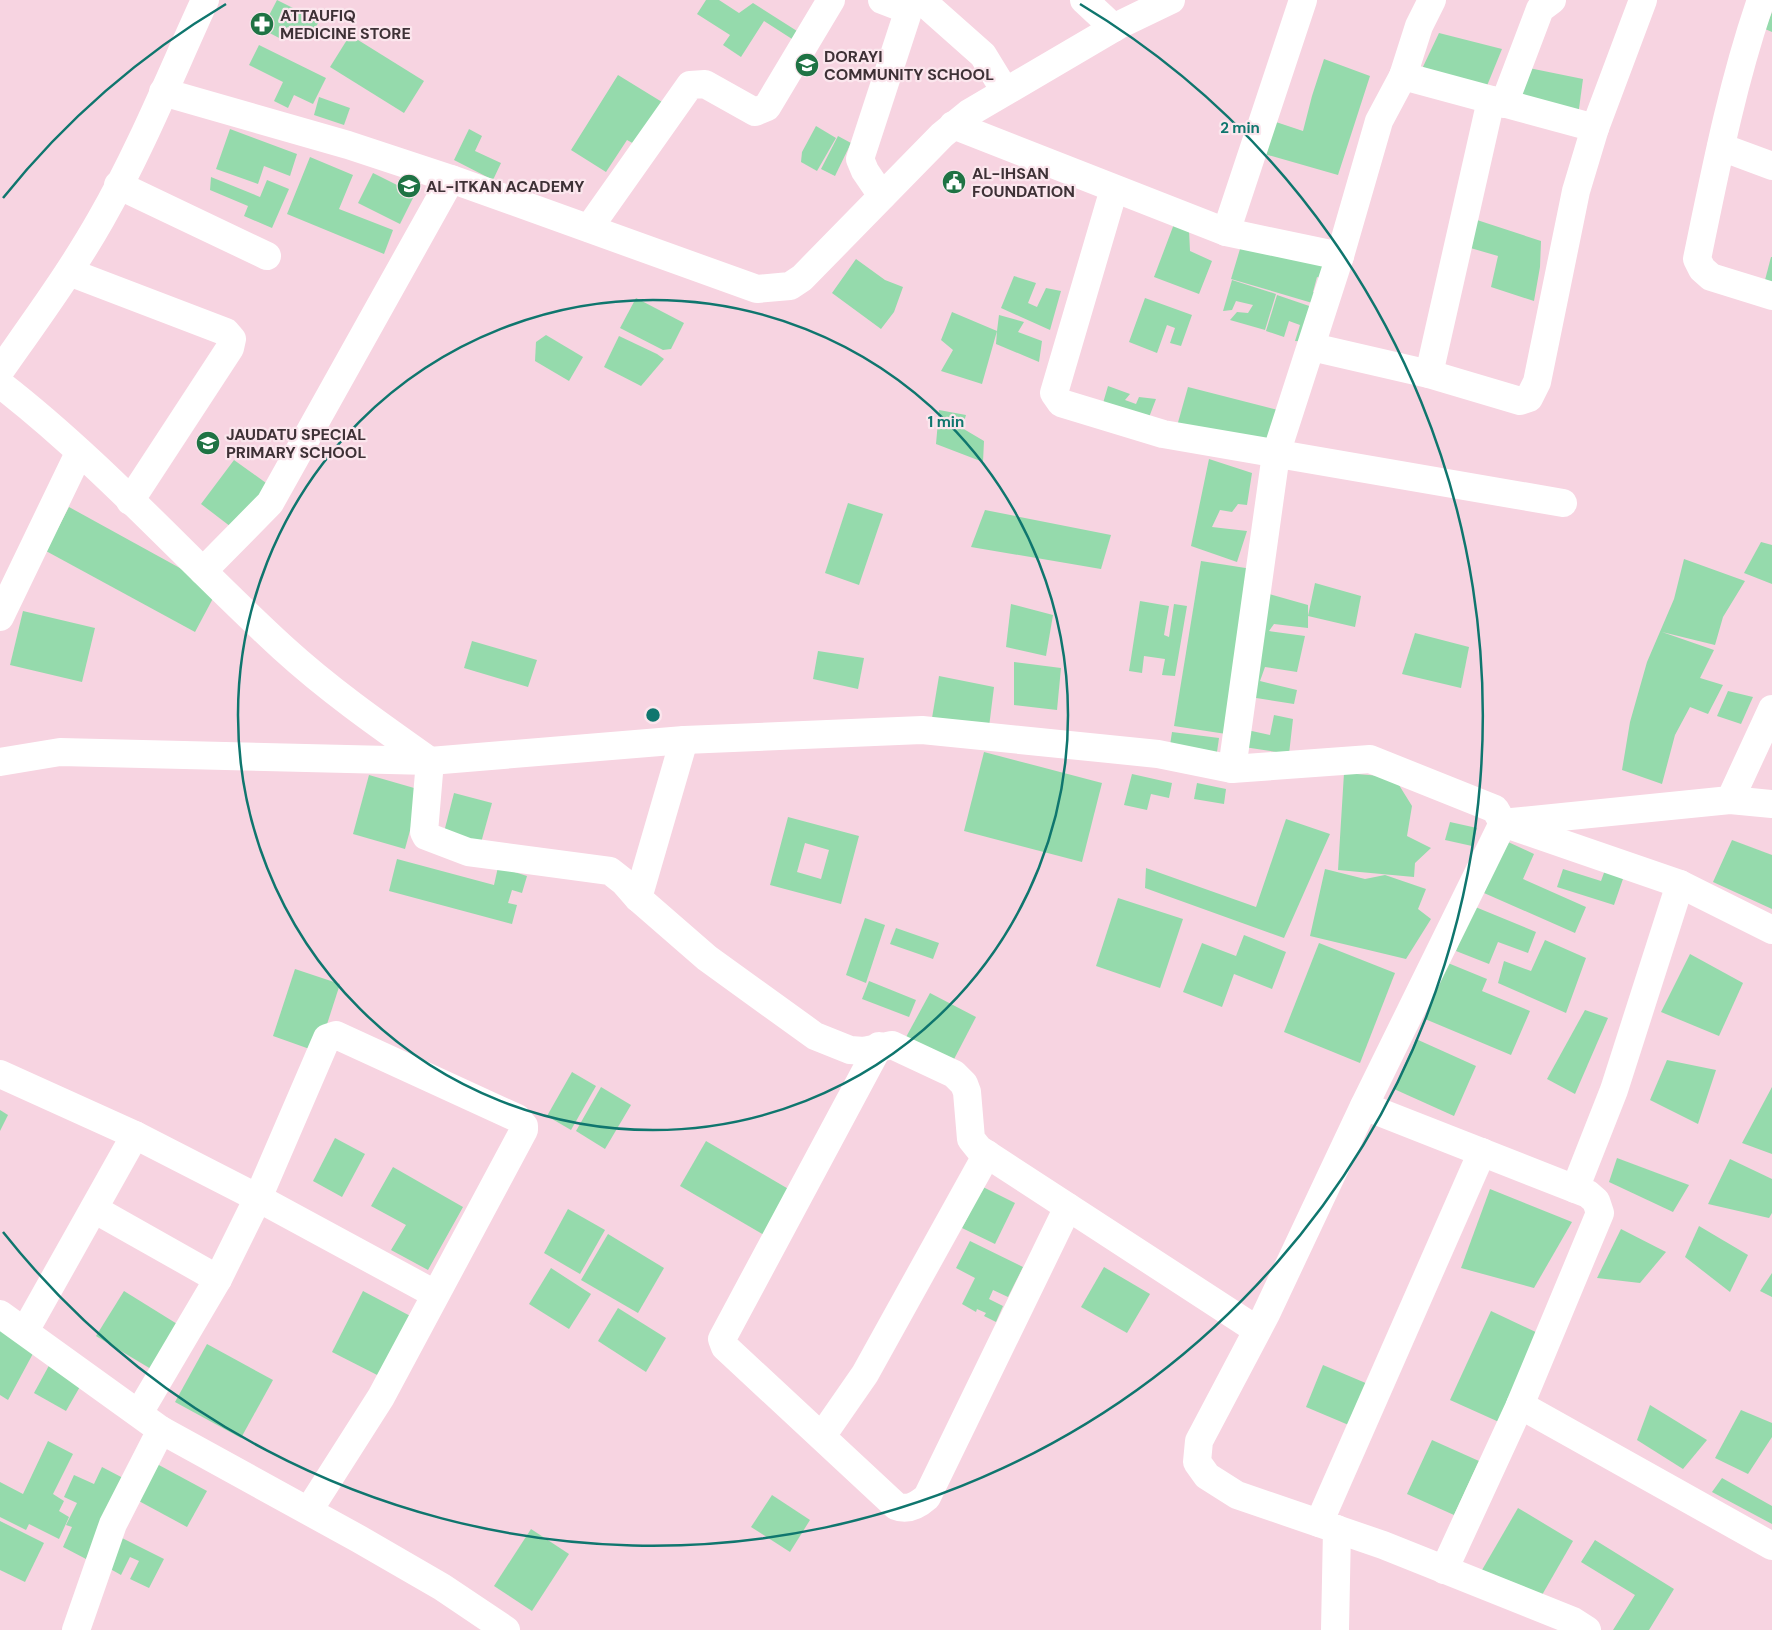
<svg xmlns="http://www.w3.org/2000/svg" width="1772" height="1630" font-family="'DM Sans',sans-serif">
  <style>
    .building { fill: #95daac; fill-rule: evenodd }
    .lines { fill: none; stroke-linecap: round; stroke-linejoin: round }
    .minor { stroke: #fff; stroke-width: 28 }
    .ring { fill: none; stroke: #0f766e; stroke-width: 2.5 }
    .labels { text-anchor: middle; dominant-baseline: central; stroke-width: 4.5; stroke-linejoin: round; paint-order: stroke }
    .poi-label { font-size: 16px; font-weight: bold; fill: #3e3136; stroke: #fbe6ed; text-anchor: start }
    .centre { fill: #0f766e; stroke: #fbe6ed; stroke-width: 2.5 }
    .ring-label { font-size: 15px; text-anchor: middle; font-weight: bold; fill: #0f766e; stroke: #fbe6ed; stroke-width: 4.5; stroke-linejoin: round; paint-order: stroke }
  </style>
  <rect width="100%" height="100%" fill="#f7d4e1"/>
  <!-- building -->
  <g class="building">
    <path d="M277,0L319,21L310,39L287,27L281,39L262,29Z"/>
    <path d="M706,0H719L739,13L753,3L797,31L792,39L764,21L741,57L723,45L730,35L697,14Z"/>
    <path d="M1772,12V32L1765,29Z"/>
    <path d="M1439,33L1502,49L1482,98L1421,71Z"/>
    <path d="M350,35L424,81L404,113L330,67Z"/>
    <path d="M259,45L326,78L313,104L294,95L288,108L274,101L283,82L249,65Z"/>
    <path d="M1324,59L1370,76L1338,175L1261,153L1264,118L1303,131L1312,96Z"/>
    <path d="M1519,66L1583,79L1578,116L1507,98Z"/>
    <path d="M618,75L662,102L636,145L627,140L606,172L571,150Z"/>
    <path d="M319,97L350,108L344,125L314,115Z"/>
    <path d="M816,126L836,138L817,171L801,162L802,152Z"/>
    <path d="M230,129L297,154L290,176L264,166L258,184L216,169Z"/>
    <path d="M469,129L482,136L475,151L501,163L493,180L454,160Z"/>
    <path d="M838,136L851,143L835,176L821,169Z"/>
    <path d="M310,157L353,175L339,209L393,230L384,254L287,214Z"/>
    <path d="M373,173L415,194L400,224L358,203Z"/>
    <path d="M211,177L260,197L267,180L289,189L272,228L244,216L248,206L210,190Z"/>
    <path d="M1477,220L1541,241L1540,267L1534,301L1491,287L1498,256L1467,247Z"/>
    <path d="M1174,224L1189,230L1190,251L1212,261L1199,294L1154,277Z"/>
    <path d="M1243,239L1333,266L1329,281L1317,277L1313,292L1322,294L1319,305L1231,279Z"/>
    <path d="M1771,257H1772V282L1765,280Z"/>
    <path d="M856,259L885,280L903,287L894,312L881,329L832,293Z"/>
    <path d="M1014,276L1036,283L1028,303L1037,307L1046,288L1061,291L1050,330L1001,308Z"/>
    <path d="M1232,280L1276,294L1265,330L1230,320L1237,312L1248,313L1253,305L1236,301L1232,310L1223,311Z"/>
    <path d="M1277,295L1321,310L1311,342L1295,341L1300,325L1289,321L1284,337L1266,331Z"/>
    <path d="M636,298L684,323L671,349L663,350L620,328Z"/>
    <path d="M1145,298L1192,315L1181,346L1170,343L1175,328L1167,325L1157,353L1129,342Z"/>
    <path d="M952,312L997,331L999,315L1024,322L1018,332L1042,341L1039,362L996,344L997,331L982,384L941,371L953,350L941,340Z"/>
    <path d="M546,335L583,357L569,381L535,361L536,342Z"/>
    <path d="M619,336L657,354L664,359L641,386L604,367Z"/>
    <path d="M1108,386L1130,394L1125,400L1136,404L1139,397L1156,399L1148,420L1101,410Z"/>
    <path d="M1188,387L1278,410L1263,452L1177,426Z"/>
    <path d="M939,410L966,415L962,428L984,441L983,462L936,444Z"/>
    <path d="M1209,459L1252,473L1247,505L1238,504L1232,512L1220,510L1212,527L1247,531L1237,562L1191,546Z"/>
    <path d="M234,460L273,488L239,533L201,504Z"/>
    <path d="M848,503L883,514L859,585L825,573Z"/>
    <path d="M69,507L218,589L195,632L46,551Z"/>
    <path d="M985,510L1111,535L1101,569L971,547Z"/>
    <path d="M1761,542L1772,545V584L1744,573Z"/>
    <path d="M1684,559L1745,581L1723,617L1715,645L1662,632L1714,650L1700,678L1723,685L1708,714L1690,707L1675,735L1662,784L1622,770L1630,722L1647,662L1674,599Z"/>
    <path d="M1201,561L1252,569L1226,734L1174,726Z"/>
    <path d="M1315,583L1361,596L1355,627L1308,616V628L1274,624L1269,631L1305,636L1297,672L1265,667L1260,681L1297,690L1294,704L1250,697L1262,592L1308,605V616Z"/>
    <path d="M1140,601L1169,606L1164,635L1169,637L1174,604L1187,606L1175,676L1162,675L1165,659L1144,656L1142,673L1129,671Z"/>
    <path d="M1011,604L1053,615L1046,656L1006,647Z"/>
    <path d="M23,611L95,628L82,682L10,665Z"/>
    <path d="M1415,633L1469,647L1461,688L1402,674Z"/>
    <path d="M472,641L537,660L528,687L464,668Z"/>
    <path d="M818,651L864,658L858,689L813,679Z"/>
    <path d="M1014,662L1061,668L1057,710L1014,705Z"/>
    <path d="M939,676L994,687L989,727L932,718Z"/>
    <path d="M1728,691L1753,697L1741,724L1717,716Z"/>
    <path d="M1274,715L1293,719L1289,754L1244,747L1238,728L1270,735Z"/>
    <path d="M1172,732L1219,738L1216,759L1169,752Z"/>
    <path d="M984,752L1102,783L1082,862L964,831Z"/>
    <path d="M1344,773L1394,777L1412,806L1407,836L1431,848L1415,863L1414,877L1338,870Z"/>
    <path d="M1132,774L1172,783L1169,798L1151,794L1147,810L1124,805Z"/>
    <path d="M369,775L421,790L405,849L353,834Z"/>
    <path d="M1197,783L1226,789L1224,804L1194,799Z"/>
    <path d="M454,793L492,803L479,850L442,840Z"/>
    <path d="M788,817L859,836L841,904L770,885ZM805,843L829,850L821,879L797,872Z"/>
    <path d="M1286,819L1330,834L1284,938L1145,888L1146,868L1256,907Z"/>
    <path d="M1450,822L1477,828L1472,846L1445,840Z"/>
    <path d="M1732,840L1772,855V909L1713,882Z"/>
    <path d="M1506,841L1534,854L1523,879L1586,907L1575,933L1484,893Z"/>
    <path d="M397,859L494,885L498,867L527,876L522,893L512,890L508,903L517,905L512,924L389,891Z"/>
    <path d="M1325,869L1365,879L1385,875L1426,889L1418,909L1431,919L1406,959L1310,936Z"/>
    <path d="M1563,869L1601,881L1605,870L1624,876L1614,905L1557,887Z"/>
    <path d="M1118,898L1183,919L1160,988L1096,966Z"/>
    <path d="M1473,906L1536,932L1528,953L1498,942L1489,964L1456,951Z"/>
    <path d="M865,918L885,925L866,983L846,975Z"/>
    <path d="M896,928L939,943L933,959L890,944Z"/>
    <path d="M1244,935L1286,952L1272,989L1234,974L1222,1007L1183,992L1202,943L1236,956Z"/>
    <path d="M1545,940L1586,958L1566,1013L1498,983L1504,961L1531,971Z"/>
    <path d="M1319,943L1395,973L1360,1063L1284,1032Z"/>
    <path d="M1690,954L1743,983L1719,1036L1661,1012Z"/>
    <path d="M1448,963L1487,979L1482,991L1530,1011L1511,1055L1425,1019Z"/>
    <path d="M295,969L340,984L318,1052L273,1036Z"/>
    <path d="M869,981L916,1000L909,1017L862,999Z"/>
    <path d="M930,993L976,1017L952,1063L905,1039Z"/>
    <path d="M1585,1010L1608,1018L1575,1094L1547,1079Z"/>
    <path d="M1416,1039L1476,1066L1454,1116L1394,1089Z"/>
    <path d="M1667,1060L1716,1070L1698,1124L1650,1100Z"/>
    <path d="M572,1072L596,1086L571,1130L547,1116Z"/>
    <path d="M601,1087L631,1105L605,1149L576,1131Z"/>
    <path d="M1772,1087V1154L1742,1143Z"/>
    <path d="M0,1110L8,1115L0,1131Z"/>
    <path d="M335,1138L365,1154L342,1197L313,1181Z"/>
    <path d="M706,1141L797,1194L771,1239L680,1186Z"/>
    <path d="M1617,1158L1689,1185L1673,1212L1609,1182Z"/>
    <path d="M1730,1159L1772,1179V1213L1769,1218L1708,1204Z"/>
    <path d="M393,1167L463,1207L428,1270L391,1250L406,1225L371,1206Z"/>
    <path d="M983,1187L1015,1203L995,1244L962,1228Z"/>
    <path d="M1490,1189L1572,1222L1534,1288L1461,1268Z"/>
    <path d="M568,1209L605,1230L580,1274L544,1253Z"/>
    <path d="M1699,1226L1748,1255L1730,1292L1685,1257Z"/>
    <path d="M1621,1229L1666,1252L1640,1283L1597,1278Z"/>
    <path d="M608,1234L664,1268L638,1313L581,1280Z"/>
    <path d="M970,1241L1023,1267L1008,1297L993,1290L989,1299L1003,1306L996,1322L984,1316L986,1313L977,1309L976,1312L962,1304L975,1278L956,1268Z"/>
    <path d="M1104,1267L1150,1294L1127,1333L1081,1307Z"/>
    <path d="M551,1268L591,1294L569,1329L529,1304Z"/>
    <path d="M1772,1273V1297L1760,1291Z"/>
    <path d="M124,1291L182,1327L156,1372L96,1336Z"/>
    <path d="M363,1291L416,1319L385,1379L332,1352Z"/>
    <path d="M618,1308L666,1338L646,1372L598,1341Z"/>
    <path d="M1491,1311L1540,1334L1499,1422L1450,1400Z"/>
    <path d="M0,1329L36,1348L8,1400L0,1395Z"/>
    <path d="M207,1344L273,1380L241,1438L175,1402Z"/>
    <path d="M52,1360L85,1378L66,1411L34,1393Z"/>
    <path d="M1323,1365L1368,1384L1351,1426L1306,1407Z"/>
    <path d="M1650,1405L1707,1440L1683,1469L1637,1440Z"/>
    <path d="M1741,1410L1772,1423V1437L1748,1474L1715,1458Z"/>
    <path d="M1432,1440L1479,1461L1454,1515L1407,1494Z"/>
    <path d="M48,1441L73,1454L53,1494L64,1501L59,1511L69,1517L59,1539L29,1524L26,1530L0,1517V1482L23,1494Z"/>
    <path d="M157,1464L207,1491L187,1527L137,1500Z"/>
    <path d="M102,1467L125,1479L86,1559L63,1547L72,1527L66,1525L77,1503L64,1497L74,1475L94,1484Z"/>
    <path d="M1722,1478L1772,1506V1524L1712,1492Z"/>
    <path d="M772,1495L810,1520L790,1552L751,1527Z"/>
    <path d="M1518,1508L1573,1541L1538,1602L1482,1570Z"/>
    <path d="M0,1521L44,1543L25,1582L0,1570Z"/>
    <path d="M531,1529L569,1554L532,1611L494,1586Z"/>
    <path d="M120,1537L164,1559L149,1588L130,1579L139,1561L130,1557L121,1575L105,1566Z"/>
    <path d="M1595,1540L1674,1589L1649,1630H1613L1635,1595L1581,1562Z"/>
  </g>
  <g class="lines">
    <!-- minor -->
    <g class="minor">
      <path d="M882,0L908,10"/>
      <path d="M921,0L983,55L1005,91"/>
      <path d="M1084,0L1114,28"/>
      <path d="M1761,0C1732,84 1715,172 1697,259L1702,269L1711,277L1772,296"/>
      <path d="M1403,76L1595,128"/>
      <path d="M163,92L348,145L451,179L757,289L790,286L802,278L942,135L969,113L1119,25L1171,0"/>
      <path d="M1504,104L1540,9L1552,0"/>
      <path d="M953,125L1226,232L1340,256"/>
      <path d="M1721,147L1772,166"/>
      <path d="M118,185L267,256"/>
      <path d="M1114,189L1054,393L1061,403L1163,434L1563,503"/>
      <path d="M882,196L865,171L860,159L912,0"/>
      <path d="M589,228L690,85L705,84L755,112L767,107L831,0"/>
      <path d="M1226,232L1303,0"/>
      <path d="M69,272L226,332L232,339L230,348L130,501"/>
      <path d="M1312,347L1429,374L1520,401L1529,398L1537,382L1576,191L1595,128L1643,0"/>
      <path d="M0,371C35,321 71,272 101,219C141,149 171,74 205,0"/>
      <path d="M1429,374L1491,100"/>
      <path d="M0,384C102,463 188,561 283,648C329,690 379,725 430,761L424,832L426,836L468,852L610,871L624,882L638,898L707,958L815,1036L850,1050L864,1051L892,1045L954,1074L964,1084L967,1092L971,1139L979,1149L1257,1330"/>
      <path d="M203,571L270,503L451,179"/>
      <path d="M0,617L79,453"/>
      <path d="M0,762L60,752L430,761L684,740L922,730L1158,754L1232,769L1370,759L1495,809L1503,823L1680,884L1772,930"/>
      <path d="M1232,769L1276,454L1340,256L1379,121L1403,76L1419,26L1432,0"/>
      <path d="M1730,800L1772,709"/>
      <path d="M1512,822L1730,800L1772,804"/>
      <path d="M1503,823L1364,1106L1266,1314L1199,1441L1197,1462L1207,1476L1237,1495L1383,1545L1573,1621L1587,1630"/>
      <path d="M638,898L684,740"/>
      <path d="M879,1046L722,1339L725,1347L896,1506C908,1511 918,1505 927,1497L1068,1207"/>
      <path d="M0,1074L135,1135L258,1198L435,1294"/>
      <path d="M1364,1106L1588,1194L1596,1201L1600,1213L1520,1405L1444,1570"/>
      <path d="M1575,1189L1614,1090L1680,884"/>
      <path d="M94,1209L218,1279"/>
      <path d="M0,1314L161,1430L359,1539L442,1587L506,1630"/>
      <path d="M25,1331L135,1135"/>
      <path d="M1520,1405L1772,1546"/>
      <path d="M139,1413L218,1279L258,1198L327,1038L336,1035L517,1118L524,1126V1130L381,1397L309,1510"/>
      <path d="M822,1436L865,1374L987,1154"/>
      <path d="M1319,1523L1482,1152"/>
      <path d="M76,1630L113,1524L161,1430"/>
      <path d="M1335,1630L1337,1529"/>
    </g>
  </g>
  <!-- distance rings -->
  <g class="ring">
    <circle cx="653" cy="715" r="415"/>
    <path d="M3 198A830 830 0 0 1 226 4M1080 4A830 830 0 1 1 3 1232"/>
  </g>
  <!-- icons -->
  <defs>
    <g id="pharmacy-disc" transform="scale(1.25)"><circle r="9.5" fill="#1f7344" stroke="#fbe6ed"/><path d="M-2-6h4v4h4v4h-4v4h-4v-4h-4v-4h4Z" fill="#fff"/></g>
    <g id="school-disc" transform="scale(1.25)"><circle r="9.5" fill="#1f7344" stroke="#fbe6ed"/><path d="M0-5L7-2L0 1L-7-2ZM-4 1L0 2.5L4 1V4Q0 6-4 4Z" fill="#fff"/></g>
    <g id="civic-disc" transform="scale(1.25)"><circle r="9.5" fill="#1f7344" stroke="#fbe6ed"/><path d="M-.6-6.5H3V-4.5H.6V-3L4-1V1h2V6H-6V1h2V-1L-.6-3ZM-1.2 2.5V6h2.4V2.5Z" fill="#fff"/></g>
  </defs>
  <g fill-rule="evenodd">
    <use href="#pharmacy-disc" x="262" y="24"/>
    <use href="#school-disc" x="807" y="65"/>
    <use href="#civic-disc" x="954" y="182"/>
    <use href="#school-disc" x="409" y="186"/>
    <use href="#school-disc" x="208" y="443"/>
  </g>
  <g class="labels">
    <!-- poi labels -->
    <g class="poi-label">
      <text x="280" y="15">ATTAUFIQ<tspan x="280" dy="18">MEDICINE STORE</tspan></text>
      <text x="824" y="56">DORAYI<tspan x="824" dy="18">COMMUNITY SCHOOL</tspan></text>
      <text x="972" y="173">AL-IHSAN<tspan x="972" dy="18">FOUNDATION</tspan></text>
      <text x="426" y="186">AL-ITKAN ACADEMY</text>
      <text x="226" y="434">JAUDATU SPECIAL<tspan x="226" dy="18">PRIMARY SCHOOL</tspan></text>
    </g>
  </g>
  <circle cx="653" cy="715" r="8" class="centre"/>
  <g class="ring-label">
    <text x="1240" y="133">2 min</text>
    <text x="946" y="427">1 min</text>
  </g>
</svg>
